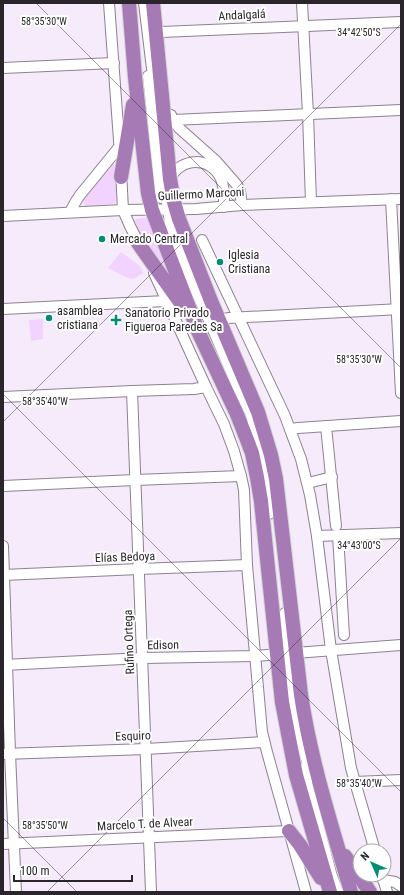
<svg xmlns="http://www.w3.org/2000/svg" width="404" height="895" font-family="'Roboto Condensed',sans-serif">
  <style>
    .green { fill: #f2d2fe }
    .lines { fill: none; stroke-linecap: round; stroke-linejoin: round }
    .minor-casing { stroke: #8c8290; stroke-width: 12 }
    .highway-casing { stroke: #d4d3d5; stroke-width: 16 }
    .minor { stroke: #fff; stroke-width: 10 }
    .highway { stroke: #a57ab5; stroke-width: 14 }
    .ticks { fill: none; stroke: #29252b; stroke-width: 1; stroke-opacity: 0.45 }
    .poi-dot { fill: #028c73; stroke: #fff; stroke-width: 1.5 }
    .labels { text-anchor: middle; dominant-baseline: central; stroke-width: 4; stroke-linejoin: round; paint-order: stroke }
    .street-label { font-size: 12px; fill: #29252b; stroke: #fff }
    .poi-label { font-size: 12px; fill: #29252b; stroke: #fff; text-anchor: start }
    .ticks-label { font-size: 10px; text-anchor: middle; fill: #29252b; stroke: #fff; stroke-width: 4; stroke-linejoin: round; paint-order: stroke }
  </style>
  <rect width="100%" height="100%" fill="#f6ebfa"/>
  <!-- green -->
  <g class="green">
    <path d="M114,163L117,199L116,202L113,204L86,206L84,204V197Z"/>
    <path d="M149,217L177,289L154,256L136,226L134,221L136,219Z"/>
    <path d="M121,252L140,266L143,273L133,279L125,277L108,268Z"/>
    <path d="M43,319V339L31,341L29,320Z"/>
  </g>
  <g class="lines">
    <!-- minor casing -->
    <g class="minor-casing">
      <g id="minor">
        <path d="M109,3L120,154"/>
        <path d="M144,3L154,85"/>
        <path d="M302,3L308,114L311,202"/>
        <path d="M156,34L162,32L401,22"/>
        <path d="M3,68L114,63"/>
        <path d="M148,76L161,198"/>
        <path d="M171,115L173,120L179,128L216,161L237,185L240,191L242,205"/>
        <path d="M173,120L401,110"/>
        <path d="M121,170L123,210L130,226L141,248"/>
        <path d="M170,179C180,157 211,156 221,179C225,188 224,198 224,207"/>
        <path d="M165,188L168,210L170,223L178,248L197,293L239,390L250,412L257,432"/>
        <path d="M391,199L401,393"/>
        <path d="M70,212L76,201L80,195L120,146"/>
        <path d="M3,216L123,210L196,209L242,205L401,199"/>
        <path d="M202,240L285,416L301,459L310,495L317,536L331,650L351,768L375,851"/>
        <path d="M154,273L206,387L224,424L234,451L241,476L244,490L247,565L262,732L267,752L306,892"/>
        <path d="M3,309L166,301"/>
        <path d="M219,320L229,318L401,309"/>
        <path d="M132,391L151,892"/>
        <path d="M3,397L132,391L194,389L206,387"/>
        <path d="M250,426L258,449L263,467L269,514"/>
        <path d="M326,426L336,526"/>
        <path d="M291,429L298,428L401,421"/>
        <path d="M308,483L332,477"/>
        <path d="M3,486L135,480L241,476"/>
        <path d="M338,535L344,635"/>
        <path d="M317,536L401,533"/>
        <path d="M3,546L10,753L16,892"/>
        <path d="M3,575L139,569L247,565"/>
        <path d="M285,613C287,632 288,650 290,669C293,705 301,742 311,777"/>
        <path d="M3,665L143,658L255,656L401,645"/>
        <path d="M3,754L146,749L264,742"/>
        <path d="M303,769L332,876L338,892"/>
        <path d="M355,782L401,780"/>
        <path d="M3,844L289,831"/>
        <path d="M382,875L387,892"/>
        <path d="M383,880L395,882L401,886"/>
      </g>
    </g>
    <!-- highway casing -->
    <g class="highway-casing">
      <g id="highway">
        <path d="M129,3L135,77L148,193L152,210L198,331L236,412L244,432L252,453L257,477L261,501L282,702L296,775L330,892"/>
        <path d="M153,3L170,179L174,202L179,219L211,301L258,412L271,455L276,479L301,695C311,762 332,827 351,892"/>
        <path d="M121,177L133,105"/>
        <path d="M138,243L182,305"/>
        <path d="M289,831L300,845L321,878"/>
        <path d="M345,856L370,892"/>
      </g>
    </g>
    <!-- minor -->
    <use href="#minor" class="minor"/>
    <!-- highway -->
    <use href="#highway" class="highway"/>
  </g>
  <!-- ticks -->
  <path class="ticks" d="M36,3L401,368M3,394L401,792M3,422L401,24M3,818L77,892M47,892L401,538"/>
  <!-- markers -->
  <g class="poi-dot">
    <circle cx="102" cy="239" r="4"/>
    <circle cx="220" cy="262" r="4"/>
    <circle cx="49" cy="318" r="4"/>
    <path d="M114 314h4v4h4v4h-4v4h-4v-4h-4v-4h4z"/>
  </g>
  <g class="labels">
    <!-- street labels -->
    <g class="street-label">
      <text transform="translate(242 15) rotate(-3)">Andalgalá</text>
      <text transform="translate(201 194) rotate(-3)">Guillermo Marconi</text>
      <text transform="translate(125 557) rotate(-2)">Elías Bedoya</text>
      <text transform="translate(129 642) rotate(-92)">Rufino Ortega</text>
      <text transform="translate(163 645) rotate(-1)">Edison</text>
      <text transform="translate(133 736) rotate(-2)">Esquiro</text>
      <text transform="translate(145 824) rotate(-3)">Marcelo T. de Alvear</text>
    </g>
    <!-- poi labels -->
    <g class="poi-label">
      <text x="110" y="239">Mercado Central</text>
      <text x="228" y="255">Iglesia<tspan x="228" dy="14">Cristiana</tspan></text>
      <text x="57" y="311">asamblea<tspan x="57" dy="14">cristiana</tspan></text>
      <text x="125" y="313">Sanatorio Privado<tspan x="125" dy="14">Figueroa Paredes Sa</tspan></text>
    </g>
  </g>
  <g class="ticks-label">
    <text x="44" y="25">58°35'30"W</text>
    <text x="359" y="36">34°42'50"S</text>
    <text x="359" y="363">58°35'30"W</text>
    <text x="45" y="405">58°35'40"W</text>
    <text x="359" y="549">34°43'00"S</text>
    <text x="359" y="787">58°35'40"W</text>
    <text x="45" y="829">58°35'50"W</text>
  </g>
  <!-- border -->
  <rect width="404" height="895" fill="none" stroke="#29252b" stroke-width="8"/>
  <!-- north arrow -->
  <g transform="translate(372 863) rotate(315)"><circle r="19" fill="#ffffff" stroke="#a9a8aa"/>
  <path d="M0-3L7 15L0 10L-7 15Z" fill="#028c73"/>
  <text y="-6" font-size="11" font-weight="bold" text-anchor="middle" fill="#29252b">N</text>
  </g>
  <!-- scale -->
  <path d="M14 875v6h118v-6" fill="none" stroke="#29252b" stroke-width="2"/>
  <text x="20" y="875" font-size="12" fill="#29252b" stroke="#ffffff" stroke-width="3" paint-order="stroke">100 m</text>
</svg>
